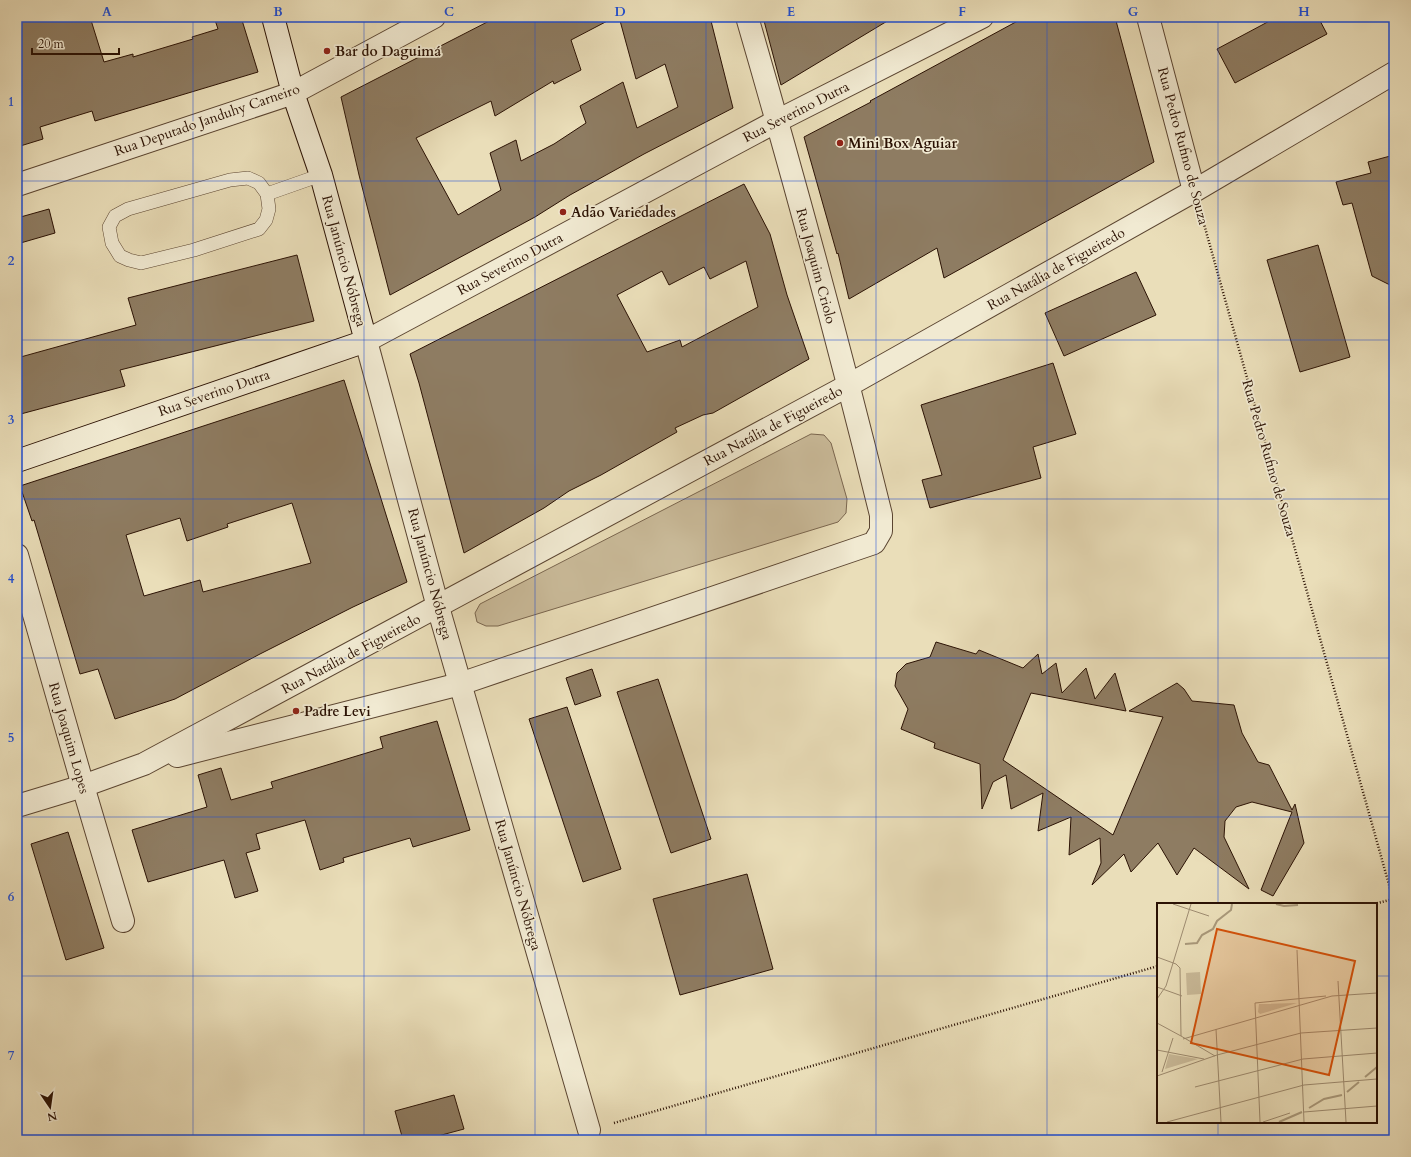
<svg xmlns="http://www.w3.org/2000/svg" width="1411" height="1157" font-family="Cardo,serif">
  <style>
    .green { fill: #cabb9a; stroke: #7a664f }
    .building { fill: #8e7c62; stroke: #2b1204; fill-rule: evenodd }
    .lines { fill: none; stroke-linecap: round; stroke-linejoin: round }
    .lane-casing { stroke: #5b4531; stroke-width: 14 }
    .street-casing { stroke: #5b4531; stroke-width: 24 }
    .secondary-casing { stroke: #2b1204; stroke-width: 24 }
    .path { stroke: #2b1204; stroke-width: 2.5; stroke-dasharray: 1 2; stroke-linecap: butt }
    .lane { stroke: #f1ead2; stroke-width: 13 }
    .street { stroke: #f1ead2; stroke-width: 22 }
    .secondary { stroke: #f1ead2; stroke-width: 22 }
    .grid { fill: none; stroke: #1d4ed8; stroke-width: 1; stroke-opacity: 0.55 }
    .poi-dot { fill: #8f2418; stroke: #f1ead2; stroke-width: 1.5 }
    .labels { text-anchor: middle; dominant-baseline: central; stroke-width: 3.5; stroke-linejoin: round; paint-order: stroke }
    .poi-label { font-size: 14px; font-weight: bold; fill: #2b1204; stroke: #f1ead2; text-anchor: start }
    .street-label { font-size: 14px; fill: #2b1204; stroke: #f1ead2 }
    .inset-river { fill: none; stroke: #a9997b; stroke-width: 2 }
    .inset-road { fill: none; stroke: #9e8c71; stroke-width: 1 }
    .view { fill: #d5520b; fill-opacity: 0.15; stroke: #d5520b; stroke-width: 2 }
    .inset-edge { fill: none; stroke: #2b1204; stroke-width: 2 }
    .neatline { fill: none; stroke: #1d4ed8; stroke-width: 1.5 }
    .grid-label { font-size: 13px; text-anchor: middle; font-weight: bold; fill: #1d4ed8 }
  </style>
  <rect width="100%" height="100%" fill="#eadeb9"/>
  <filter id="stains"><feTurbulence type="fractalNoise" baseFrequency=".005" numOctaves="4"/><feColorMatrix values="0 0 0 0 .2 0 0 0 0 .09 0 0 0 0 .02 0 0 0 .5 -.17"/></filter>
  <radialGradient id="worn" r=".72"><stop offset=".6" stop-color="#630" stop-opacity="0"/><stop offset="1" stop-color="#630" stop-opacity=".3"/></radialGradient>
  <!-- green -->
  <path class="green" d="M811,434L824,435L831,443L847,499L846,513L838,522L498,626H486L477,622L475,613L480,604Z"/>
  <!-- building -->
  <g class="building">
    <path d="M17,17H90L104,62L133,54V57L193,39L192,37L218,29L214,17H241L258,72L95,121L92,111L40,127L43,139L17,147Z"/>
    <path d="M497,17H615L571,40L581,70L554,84L553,81L495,116L491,101L416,138L458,215L501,190L490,153L516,140L521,161L554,144L586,123L580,106L623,82L637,128L678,107L665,64L636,79L619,17H710L733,108L644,154L570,195L535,217L390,295L359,175L341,97Z"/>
    <path d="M763,17H894L781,85Z"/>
    <path d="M1025,17H1115L1154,162L944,278L937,248L849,299L838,253L837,254L804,137L871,102L870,101Z"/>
    <path d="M1277,17H1318L1327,34L1235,83L1217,49Z"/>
    <path d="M1394,155V287L1372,276L1352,203L1343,205L1336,182L1371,173L1368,162Z"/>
    <path d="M744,184L770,234L787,295L809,359L713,413L703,415L675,428L677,432L601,475L569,491L544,508L464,553L419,383L410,354ZM746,261L758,307L682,347L680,340L647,352L617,295L662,271L669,285L704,267L710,279Z"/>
    <path d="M49,209L55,233L17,244V218Z"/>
    <path d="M1318,245L1350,357L1300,372L1267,260Z"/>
    <path d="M297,255L314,321L120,370L125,386L17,415V358L136,325L128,298Z"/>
    <path d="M1136,272L1156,315L1064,356L1045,313Z"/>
    <path d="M1053,363L1076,434L1033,447L1041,478L930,508L922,480L942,475L921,405Z"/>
    <path d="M344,380L407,582L353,607L260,654L175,699L115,719L98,669L80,674L34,520L32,521L20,486ZM292,503L311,563L203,592L200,580L144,596L126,535L180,518L187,541L228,527L227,524Z"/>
    <path d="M936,642L976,654L979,650L1023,668L1038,654L1042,674L1056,663L1062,693L1086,668L1095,699L1115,673L1126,711L1031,693L1003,760L1113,835L1163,717L1129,711L1177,683L1184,689L1192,701L1234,705L1242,733L1258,762L1269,765L1292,810L1295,804L1304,843L1273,896L1261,890L1292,812L1252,802L1236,807L1225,821L1224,837L1249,889L1194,848L1177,875L1158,843L1131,872L1124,854L1092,885L1101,863L1100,838L1069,855L1071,817L1038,831L1043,793L1011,809L1006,775L993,782L982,809L980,764L934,748L935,743L901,729L908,709L895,686L897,673L906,664L930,657Z"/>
    <path d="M592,669L601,696L575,705L566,678Z"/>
    <path d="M658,679L711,839L671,853L617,692Z"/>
    <path d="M567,707L621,869L583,882L529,719Z"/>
    <path d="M437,721L470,830L413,847L410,838L343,858L344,862L320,870L305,820L256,834L260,849L246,853L258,891L235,898L224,860L148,882L132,830L207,807L198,775L221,768L231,800L273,788L271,782L383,748L380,737Z"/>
    <path d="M68,832L104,948L66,960L31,844Z"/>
    <path d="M747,874L773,969L680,995L653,899Z"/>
    <path d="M454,1095L464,1129L423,1140H403L395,1111Z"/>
  </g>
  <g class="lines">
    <!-- lane casing -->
    <g class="lane-casing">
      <g id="lane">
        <path d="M248,178L259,183L267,194L269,209L266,220L259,229L194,250L141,263L129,260L120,256L112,243L109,227L115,216L128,209L230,180Z"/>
        <path d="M267,194L321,175"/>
      </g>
    </g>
    <!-- street casing -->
    <g class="street-casing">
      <g id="street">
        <path d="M1148,17L1194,191"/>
        <path d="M17,185L293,93L434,17"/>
        <path d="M17,555L83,786L123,921"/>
        <path d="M177,756L460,684L874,543L881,531V515C840,348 795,182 747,17"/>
        <path d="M17,806L83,786L144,764L849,385L1194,191L1394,73"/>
        <path d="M589,1130L438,607L366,341L777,121L982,17"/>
      </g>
    </g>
    <!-- secondary casing -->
    <g class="secondary-casing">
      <path id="secondary" d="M17,461L366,341L321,175L293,93L273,17"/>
    </g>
    <!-- path -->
    <g class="path">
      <path d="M1202,217L1393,899"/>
      <path d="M1374,904L1393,899"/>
      <path d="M614,1123L1158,966"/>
    </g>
    <!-- lane -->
    <use href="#lane" class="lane"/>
    <!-- street -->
    <use href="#street" class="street"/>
    <!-- secondary -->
    <use href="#secondary" class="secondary"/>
  </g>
  <!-- grid -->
  <path class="grid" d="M193,17V1140M364,17V1140M535,17V1140M706,17V1140M876,17V1140M1047,17V1140M1218,17V904M17,181H1394M17,340H1394M17,499H1394M17,658H1394M17,817H1394M17,976H1158M1376,976H1394M1218,1122V1140"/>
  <!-- markers -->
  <g class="poi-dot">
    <circle cx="327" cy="51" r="4"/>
    <circle cx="840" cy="143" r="4"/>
    <circle cx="563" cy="212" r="4"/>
    <circle cx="296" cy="711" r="4"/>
  </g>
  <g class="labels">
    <!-- poi labels -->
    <g class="poi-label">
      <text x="335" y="51">Bar do Daguimá</text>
      <text x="848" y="143">Mini Box Aguiar</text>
      <text x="571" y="212">Adão Variedades</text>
      <text x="304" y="711">Padre Levi</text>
    </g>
    <!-- street labels -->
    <g class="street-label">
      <text transform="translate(796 112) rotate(-27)">Rua Severino Dutra</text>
      <text transform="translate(207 120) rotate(-19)">Rua Deputado Janduhy Carneiro</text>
      <text transform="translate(1183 146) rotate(75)">Rua Pedro Rufino de Souza</text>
      <text transform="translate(344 261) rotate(75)">Rua Janúncio Nóbrega</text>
      <text transform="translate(510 264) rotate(-28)">Rua Severino Dutra</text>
      <text transform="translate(816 266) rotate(75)">Rua Joaquim Criolo</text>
      <text transform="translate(1056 269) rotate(-29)">Rua Natália de Figueiredo</text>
      <text transform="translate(214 393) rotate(-19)">Rua Severino Dutra</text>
      <text transform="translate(773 426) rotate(-28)">Rua Natália de Figueiredo</text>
      <text transform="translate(1269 458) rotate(74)">Rua Pedro Rufino de Souza</text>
      <text transform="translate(430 574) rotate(75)">Rua Janúncio Nóbrega</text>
      <text transform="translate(351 654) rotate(-28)">Rua Natália de Figueiredo</text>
      <text transform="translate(69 738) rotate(74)">Rua Joaquim Lopes</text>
      <text transform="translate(518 885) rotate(74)">Rua Janúncio Nóbrega</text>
    </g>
  </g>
  <!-- overview -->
  <g transform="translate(1157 903)">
    <rect width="220" height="220" fill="#eadeb9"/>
    <path d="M43,69L44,91L30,92L29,70ZM140,100L103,111L101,109L102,101ZM12,151L41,156L8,166Z" fill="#cabb9a"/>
    <path class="inset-river" d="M119,1L127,3L141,2M28,41L40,40L45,32L56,26L60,18L74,7L75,1M208,174L220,164M190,189L202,179M152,205L167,196L185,192M122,219L145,209"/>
    <path class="inset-road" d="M16,1L52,13M140,47L147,219M0,54L19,61L23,65L24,133L58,153M181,78L189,219M0,84L25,93M0,96L9,83L34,1M0,120L24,133M59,126L64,219M26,136L175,93L220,90M0,147L47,156M5,169L16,135M0,173L60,152L144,130L220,125M38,184L146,156L220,150M147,209L220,203M10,219L147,182L220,176M103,219L98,100L169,93M106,219L133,210"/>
    <path class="view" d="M60,26L198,58L172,172L34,140Z"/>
    <rect width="220" height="220" class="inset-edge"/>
  </g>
  <!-- margin -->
  <rect width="1411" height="1157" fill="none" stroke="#eadeb9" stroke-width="44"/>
  <!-- north arrow -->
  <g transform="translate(50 1107) rotate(167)" stroke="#f1ead2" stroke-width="3" paint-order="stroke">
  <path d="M0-3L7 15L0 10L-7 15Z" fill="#2b1204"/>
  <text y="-6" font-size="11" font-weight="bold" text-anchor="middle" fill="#2b1204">N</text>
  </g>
  <!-- scale -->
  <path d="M32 48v6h87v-6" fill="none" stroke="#2b1204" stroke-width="2"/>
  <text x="38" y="48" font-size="12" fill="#2b1204" stroke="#f1ead2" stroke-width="3" paint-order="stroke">20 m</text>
  <rect x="22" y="22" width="1367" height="1113" class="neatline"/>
  <g class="grid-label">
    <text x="107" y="16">A</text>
    <text x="278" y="16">B</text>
    <text x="449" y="16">C</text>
    <text x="620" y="16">D</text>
    <text x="791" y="16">E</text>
    <text x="962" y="16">F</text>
    <text x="1133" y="16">G</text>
    <text x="1304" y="16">H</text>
    <text x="11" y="106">1</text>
    <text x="11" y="265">2</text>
    <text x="11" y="424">3</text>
    <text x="11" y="583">4</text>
    <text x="11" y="742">5</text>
    <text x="11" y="901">6</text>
    <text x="11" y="1060">7</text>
  </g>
  <rect width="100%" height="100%" filter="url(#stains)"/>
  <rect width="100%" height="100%" fill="url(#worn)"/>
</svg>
